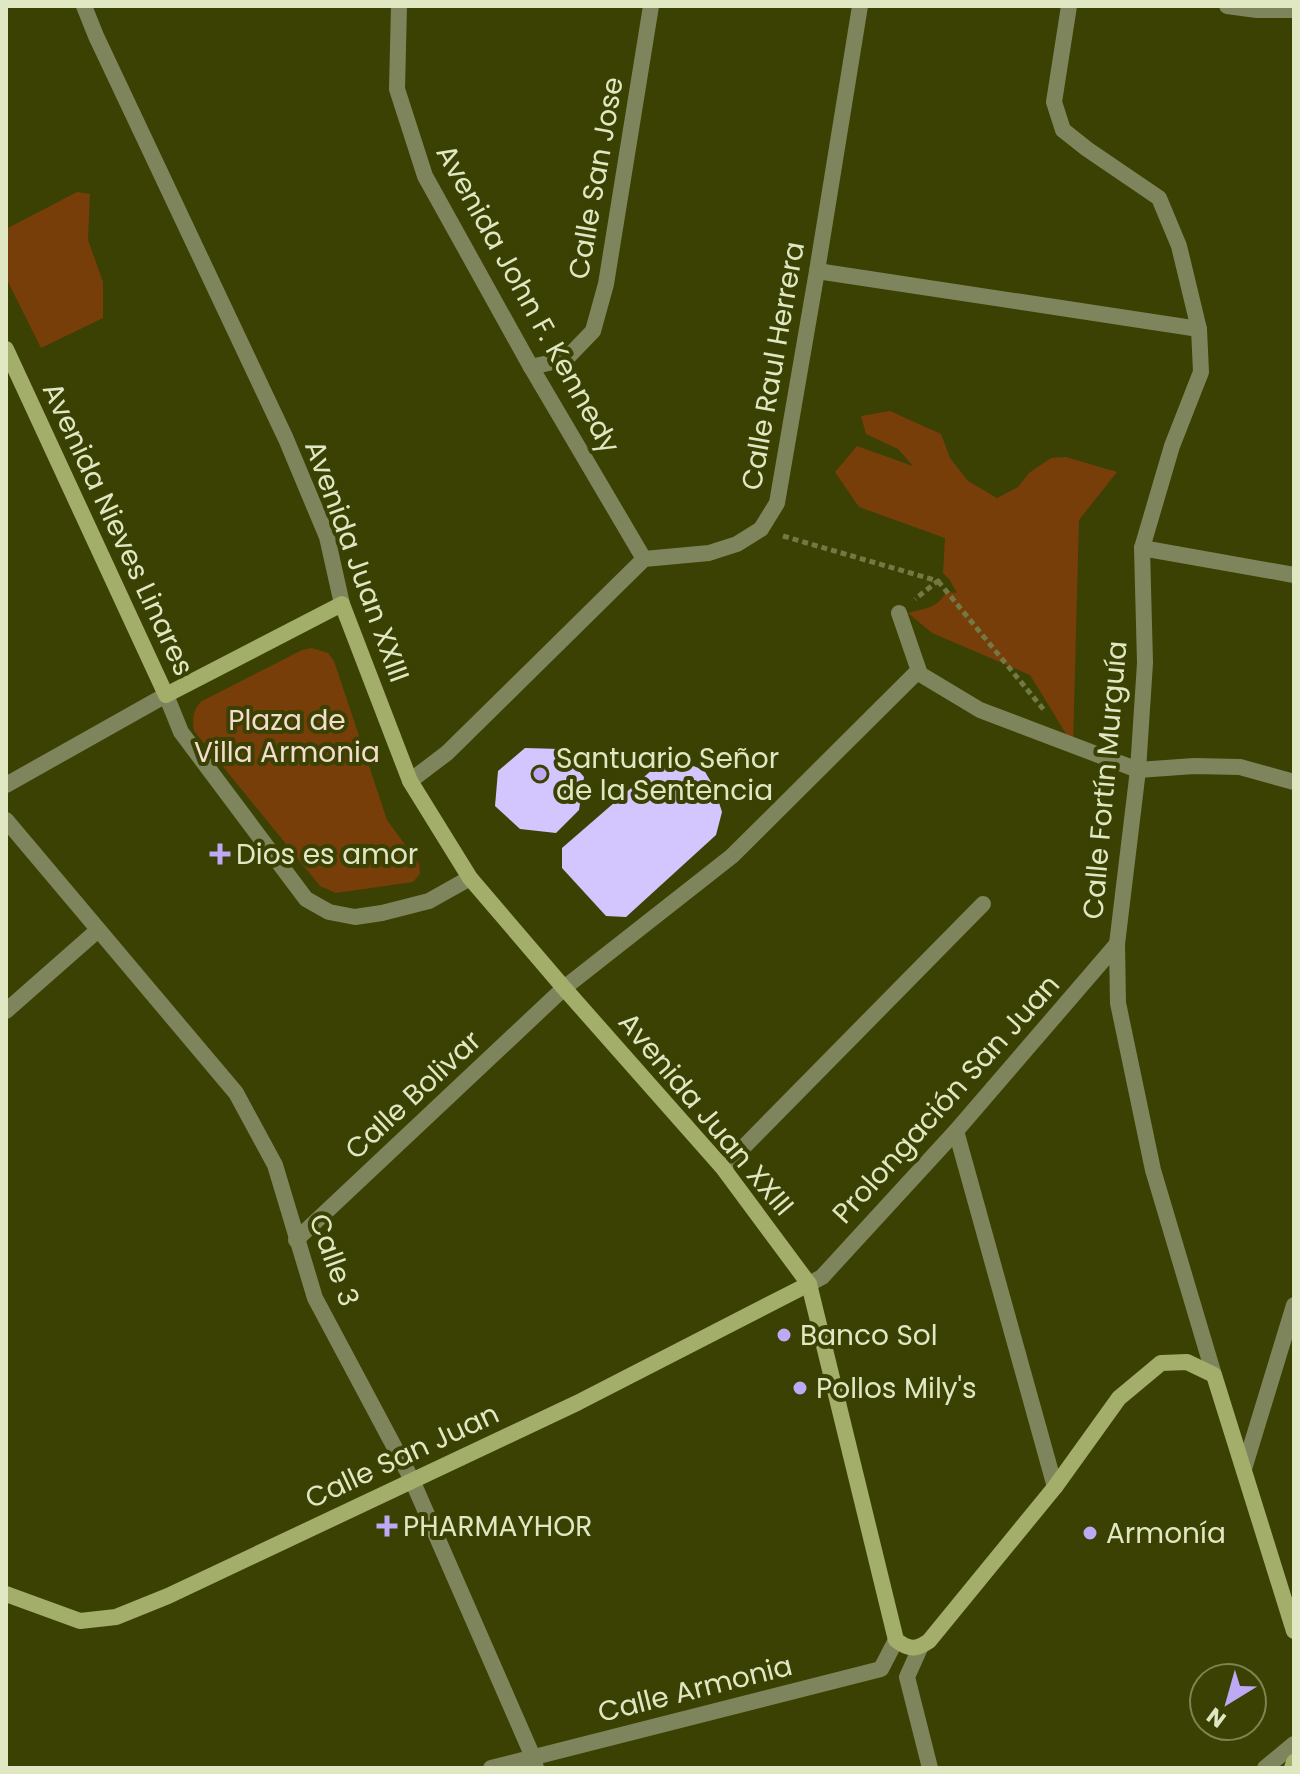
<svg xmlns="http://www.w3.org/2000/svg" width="1300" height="1774" font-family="Poppins,sans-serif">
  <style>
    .green { fill: #773e0a }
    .building { fill: #d3c5fd }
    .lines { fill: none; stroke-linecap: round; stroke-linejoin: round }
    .path { stroke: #727944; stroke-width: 5; stroke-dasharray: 6 4; stroke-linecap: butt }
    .lane { stroke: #7e855c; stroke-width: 16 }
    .street { stroke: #7e855c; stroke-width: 16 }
    .secondary { stroke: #a3ae6a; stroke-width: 16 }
    .poi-dot { fill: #bea9f5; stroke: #3a4103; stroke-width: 3 }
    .labels { text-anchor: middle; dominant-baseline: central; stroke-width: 8; stroke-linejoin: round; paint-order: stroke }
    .street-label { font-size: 28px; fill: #e0e8c3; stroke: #3a4103 }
    .park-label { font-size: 28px; fill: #f4ddce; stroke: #3a4103 }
    .poi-label { font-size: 28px; fill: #e0e8c3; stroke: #3a4103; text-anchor: start }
  </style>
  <rect width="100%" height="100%" fill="#3a4103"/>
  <!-- green -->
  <g class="green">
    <path d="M77,192L90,194L88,240L103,282V318L41,348L6,278V229Z"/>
    <path d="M890,411L941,434L950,458L968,481L997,498L1018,487L1029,473L1051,458L1066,457L1117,472L1079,520L1073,745L1030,675L932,633L908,613C924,609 938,608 946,592L957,593L949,579L943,573L945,538L859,507L835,472L857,446L913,466L898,449L866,434L861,416Z"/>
    <path d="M312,648L328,653L334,661L387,820L419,864L420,874L413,882L336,893L320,886L194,731C192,719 193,709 202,701L302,650Z"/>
  </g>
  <!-- building -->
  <g class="building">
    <path d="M525,748L560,749L584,777L579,810L556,833L520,829L495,806L498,771Z"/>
    <path d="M660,763H685L704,770L714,787L722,812L716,835L626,917L606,916L562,868V848Z"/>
  </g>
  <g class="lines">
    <!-- path -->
    <g class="path">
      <path d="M783,536L938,581L915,599"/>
      <path d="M938,581L1044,710"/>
    </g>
    <!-- lane -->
    <path class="lane" d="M723,1168L983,904"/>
    <!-- street -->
    <g class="street">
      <path d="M84,6L96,36L286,439L327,537L342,604"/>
      <path d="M399,6L397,89L425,176L531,367L644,559"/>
      <path d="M1069,6L1054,102L1063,130L1087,149L1159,198L1179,246L1199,329L1201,372L1172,446L1142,548L1145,663L1138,770L1117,944L1118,1003L1153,1170L1214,1375"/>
      <path d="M1227,6L1257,10H1294"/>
      <path d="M817,271L1199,329"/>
      <path d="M531,367L566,359L593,331L606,284L651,6"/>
      <path d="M1142,548L1294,575"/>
      <path d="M920,674L980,710L1138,770L1194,766L1240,767L1294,782"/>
      <path d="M410,781L447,753L644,559L709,553L737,544L761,529L777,503L817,271L860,6"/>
      <path d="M6,785L166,695L181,732L306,899L329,912L355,917L382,913L429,901L470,878"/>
      <path d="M6,820L236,1093L275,1165L315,1298L412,1480L533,1757L536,1768"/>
      <path d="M6,1011L98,930"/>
      <path d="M956,1131L1055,1487"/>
      <path d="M296,1240L564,988L732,856L917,672L920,674L899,613"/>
      <path d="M809,1284L822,1277L956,1131L1117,944"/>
      <path d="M1244,1469L1294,1305"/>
      <path d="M920,1648L907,1677L930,1768"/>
      <path d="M491,1768L881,1669L896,1640"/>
      <path d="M1265,1768L1294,1744"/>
    </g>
    <!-- secondary -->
    <g class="secondary">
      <path d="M6,349L166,695L342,604L410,781L470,878L564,988L723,1168L809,1284L896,1640C909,1650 916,1650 929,1641L1055,1487L1119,1398L1161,1363L1187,1362L1214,1375L1294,1631"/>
      <path d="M6,1594L80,1621L116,1617L168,1596L577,1403L809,1284"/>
      <path d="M1292,1768L1294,1762"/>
    </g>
  </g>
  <!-- markers -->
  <g class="poi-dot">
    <circle cx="540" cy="774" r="8"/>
    <path d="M216 842h8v8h8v8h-8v8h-8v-8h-8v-8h8z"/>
    <circle cx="784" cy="1335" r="8"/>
    <circle cx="800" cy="1388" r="8"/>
    <path d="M383 1514h8v8h8v8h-8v8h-8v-8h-8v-8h8z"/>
    <circle cx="1090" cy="1533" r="8"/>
  </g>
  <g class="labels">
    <!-- street labels -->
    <g class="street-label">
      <text transform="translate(596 178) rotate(-80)">Calle San Jose</text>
      <text transform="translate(528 299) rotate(61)">Avenida John F. Kennedy</text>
      <text transform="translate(773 366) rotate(-80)">Calle Raul Herrera</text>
      <text transform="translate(118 529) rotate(65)">Avenida Nieves Linares</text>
      <text transform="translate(357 561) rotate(70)">Avenida Juan XXIII</text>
      <text transform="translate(1105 780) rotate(-85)">Calle Fortín Murguía</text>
      <text transform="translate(413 1095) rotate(-43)">Calle Bolivar</text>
      <text transform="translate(946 1099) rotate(-48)">Prolongación San Juan</text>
      <text transform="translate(706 1114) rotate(50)">Avenida Juan XXIII</text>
      <text transform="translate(334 1260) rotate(70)">Calle 3</text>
      <text transform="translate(402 1456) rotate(-25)">Calle San Juan</text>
      <text transform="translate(695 1689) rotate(-14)">Calle Armonia</text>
    </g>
    <!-- park labels -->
    <g class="park-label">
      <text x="287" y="720">Plaza de<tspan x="287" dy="32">Villa Armonia</tspan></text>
    </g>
    <!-- poi labels -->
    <g class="poi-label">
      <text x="556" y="758">Santuario Señor<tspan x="556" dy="32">de la Sentencia</tspan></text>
      <text x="236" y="854">Dios es amor</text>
      <text x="800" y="1335">Banco Sol</text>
      <text x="816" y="1388">Pollos Mily's</text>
      <text x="403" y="1526">PHARMAYHOR</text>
      <text x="1106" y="1533">Armonía</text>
    </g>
  </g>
  <!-- border -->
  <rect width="1300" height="1774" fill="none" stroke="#e0e8c3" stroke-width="16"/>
  <!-- north arrow -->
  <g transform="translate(1228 1702) rotate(217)"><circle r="38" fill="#3a4103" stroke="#7c8450" stroke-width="2"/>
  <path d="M0-6L14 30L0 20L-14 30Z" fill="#bea9f5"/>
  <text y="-12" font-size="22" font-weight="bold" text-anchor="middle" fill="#e0e8c3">N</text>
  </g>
</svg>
